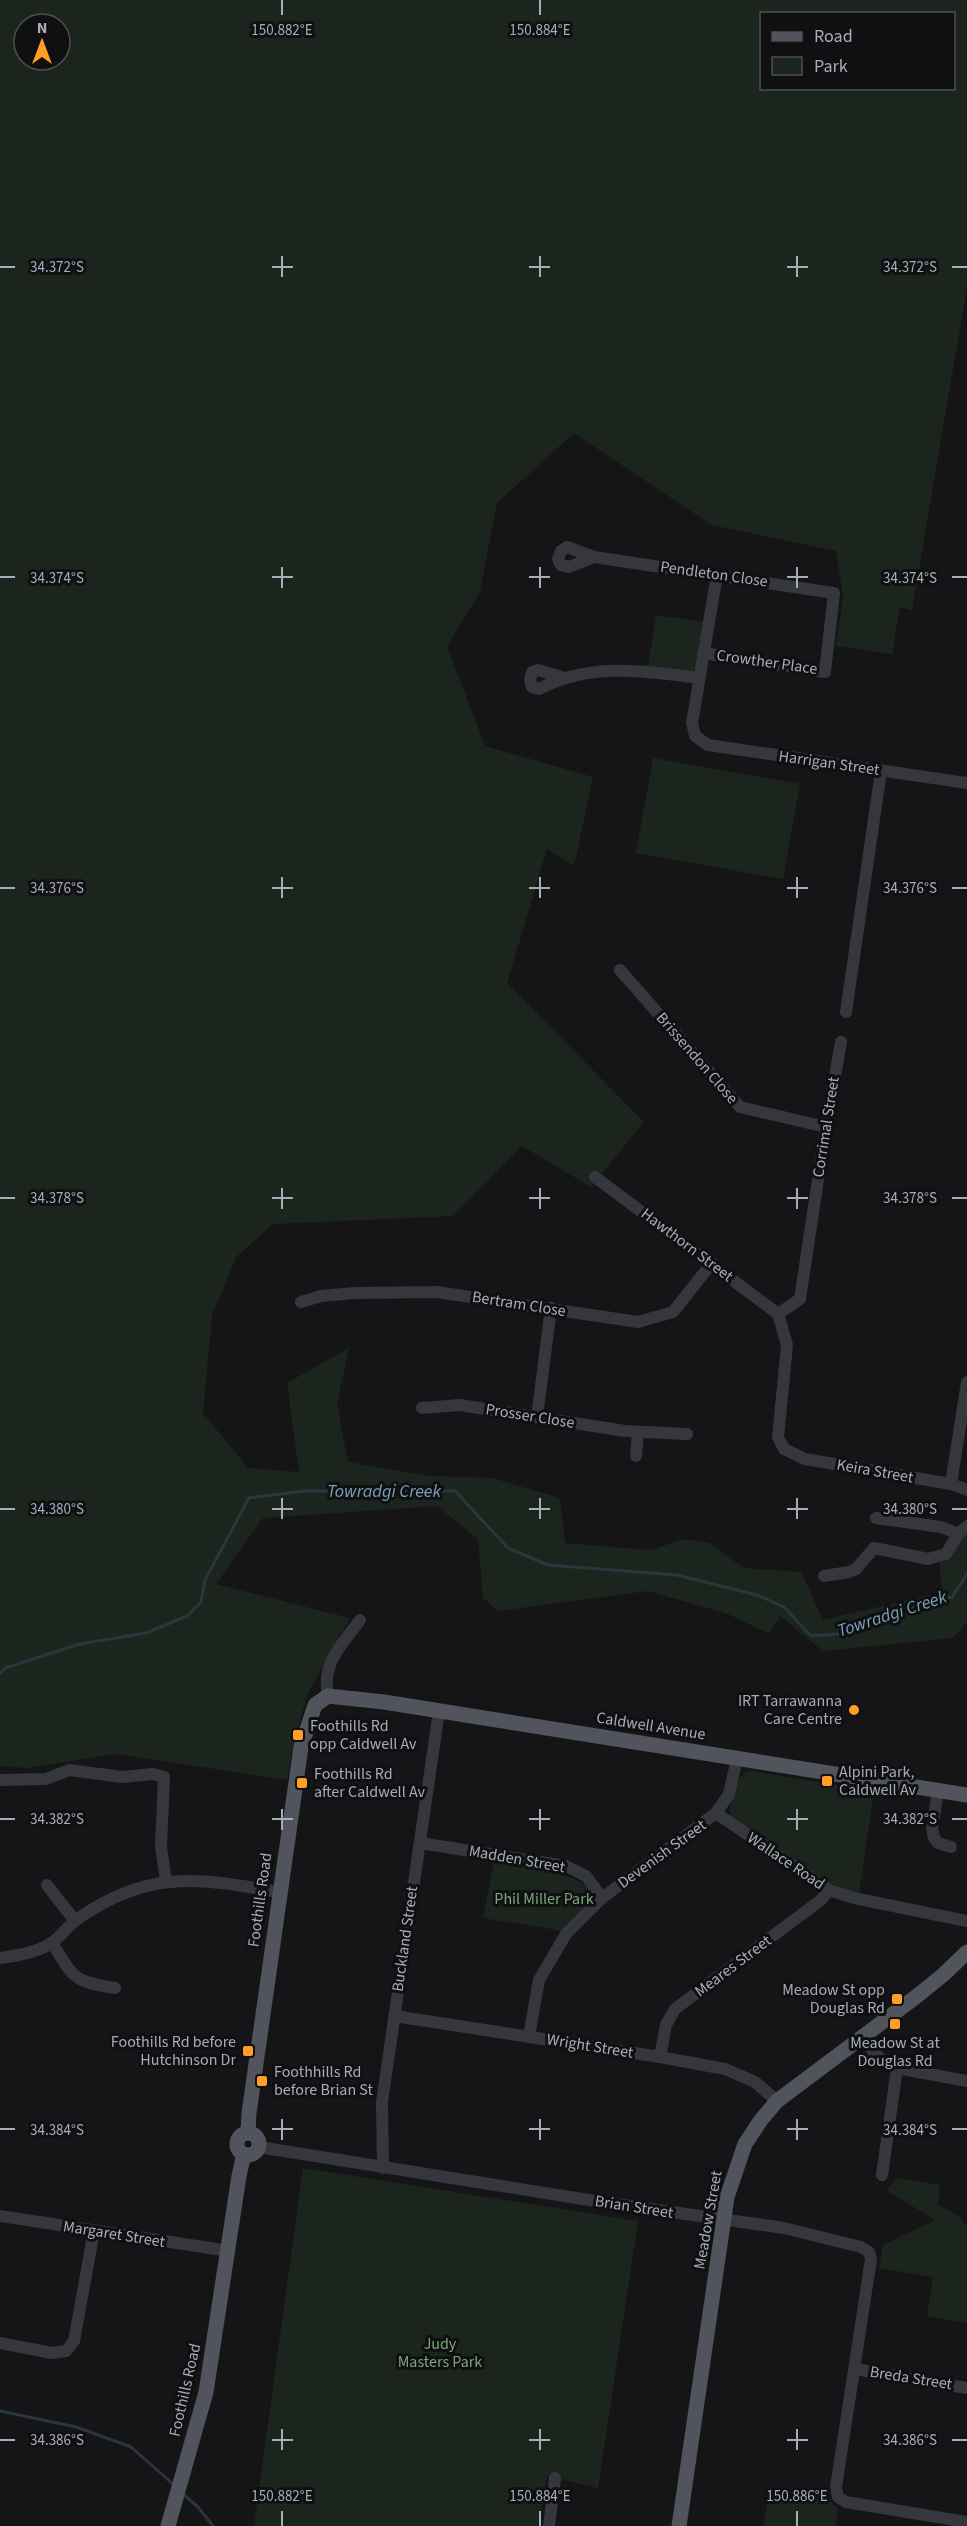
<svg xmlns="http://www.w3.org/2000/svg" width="967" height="2526" font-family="'Source Sans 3',sans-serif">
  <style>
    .green { fill: #1c251d; fill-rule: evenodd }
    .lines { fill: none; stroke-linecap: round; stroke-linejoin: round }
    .stream { stroke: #29363c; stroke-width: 3 }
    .minor { stroke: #35373c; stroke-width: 12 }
    .major { stroke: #51545c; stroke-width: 15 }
    .ticks { fill: none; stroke: #a5adb8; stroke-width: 2 }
    .poi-dot { fill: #ff9e24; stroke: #101012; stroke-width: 2 }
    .labels { text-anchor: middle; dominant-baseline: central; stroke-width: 6; stroke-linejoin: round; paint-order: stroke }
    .street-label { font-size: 16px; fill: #a5adb8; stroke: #101012 }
    .poi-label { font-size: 16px; fill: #a5adb8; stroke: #101012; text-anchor: start }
    .park-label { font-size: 16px; fill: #7ca57a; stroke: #101012 }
    .water-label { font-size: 18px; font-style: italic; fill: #78a1b7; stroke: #101012 }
    .ticks-label { font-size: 15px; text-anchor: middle; fill: #a5adb8; stroke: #101012; stroke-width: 6; stroke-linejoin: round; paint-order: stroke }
  </style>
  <rect width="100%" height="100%" fill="#151517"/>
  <!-- green -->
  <g class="green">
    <path d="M0,0H967V287L912,610L900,607L892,654L836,646L843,596L836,551L712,525L574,433L497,503L480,592L447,646L485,746L593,777L574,866L547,849L507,983L644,1122L591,1187L522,1146L453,1216L273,1224L236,1257L212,1316L203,1413L248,1468L299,1472L287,1383L349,1348L337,1404L348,1462L430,1476L492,1478L560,1498L565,1543L651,1550L683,1539L709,1543L744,1568L801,1572L823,1620L942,1592L939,1559L967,1526V1622L953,1638L823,1651L780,1616L769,1634L728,1614L648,1591L498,1611L483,1598L478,1539L437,1506L263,1518L216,1584L350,1618L309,1691L296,1733L287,1780L116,1754L27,1768L0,1766ZM762,14H954V88H762ZM24,24H60V60H24Z"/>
    <path d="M656,615L704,622L697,669L689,673L648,667Z"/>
    <path d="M653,758L800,784L783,879L636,853Z"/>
    <path d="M750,1771L874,1791L859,1894C811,1880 772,1847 732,1819C726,1806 735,1774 750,1771Z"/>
    <path d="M494,1863C510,1865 605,1872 588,1903C583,1913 571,1922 563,1931L483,1918Z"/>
    <path d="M303,2168L638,2221L598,2488L547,2476L539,2526H254Z"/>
    <path d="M897,2178L940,2185L938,2204L958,2216L967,2226V2323L927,2316L933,2277L879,2268L883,2245L935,2220L886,2190Z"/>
    <path d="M770,2488L828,2498L838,2509L835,2526H763Z"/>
  </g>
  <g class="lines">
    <!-- stream -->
    <g class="stream">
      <path d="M0,1674L5,1668L80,1644L146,1633L187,1616L201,1602L205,1580L249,1498L304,1491H455L508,1548L548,1565L677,1575L757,1595L784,1607L811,1636L838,1634L899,1612L952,1597L967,1574"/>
      <path d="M0,2411L76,2427L131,2447L174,2485"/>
      <path d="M183,2494L198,2507L213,2526"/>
    </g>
    <!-- minor -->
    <g class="minor">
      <path d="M594,557L567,547L561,551L558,559L561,565L569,567L594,557L834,593L825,672L703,653"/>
      <path d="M717,575L692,723L695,736L708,745L967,783"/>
      <path d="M562,677L538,670L532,672L530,680L532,687L539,689C591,662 644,671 699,678"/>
      <path d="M620,970L740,1107L826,1127"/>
      <path d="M846,1012L881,771"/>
      <path d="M841,1042L826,1127L800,1299L778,1314L787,1345L778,1437L784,1449L805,1459L951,1484L967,1490"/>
      <path d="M595,1177L778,1314"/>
      <path d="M301,1302L321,1296L355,1293L437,1292L638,1322L673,1312L712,1263"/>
      <path d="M422,1408L460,1405L625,1431L687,1434"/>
      <path d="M537,1417L551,1308"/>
      <path d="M636,1456L638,1432"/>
      <path d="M951,1484L967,1382"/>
      <path d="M876,1518L941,1527L958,1534"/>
      <path d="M824,1576L849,1572L856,1569L874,1548L928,1559L946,1554L958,1534L967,1526"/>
      <path d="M328,1696C321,1663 342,1645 360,1620"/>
      <path d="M0,1780L46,1779L69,1770L122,1777L153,1774L164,1777L161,1847L166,1881"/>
      <path d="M938,1791L932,1828L934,1838L938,1843L951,1847"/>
      <path d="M716,1813L829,1890L854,1898L967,1921"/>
      <path d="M420,1843L566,1866L586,1876L602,1898"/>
      <path d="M47,1885L75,1921"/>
      <path d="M52,1943C75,1979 72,1981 115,1988"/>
      <path d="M0,1958C16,1956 39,1952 53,1942C61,1936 68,1926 76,1920C149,1869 197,1878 279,1892"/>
      <path d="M394,2016L660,2057L725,2069L755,2082L777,2101"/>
      <path d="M529,2036L539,1980L566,1934L602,1898L716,1813L729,1794L737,1759"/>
      <path d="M861,2037L881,2060L897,2068L967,2081"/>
      <path d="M660,2057L666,2025L675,2009L821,1900L829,1890"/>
      <path d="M259,2147L595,2201L784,2228L861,2247L869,2252L871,2259L836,2487L838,2497L846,2502L967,2522"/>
      <path d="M383,2168L382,2102L439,1711"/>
      <path d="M882,2175L897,2068"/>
      <path d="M0,2216L229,2251"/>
      <path d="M0,2343L52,2353L66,2351L74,2341L94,2231"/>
      <path d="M855,2369L967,2388"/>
      <path d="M549,2526L555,2478"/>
    </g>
    <!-- major -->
    <g class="major">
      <path d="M248,2133L249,2113L301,1747L315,1705L328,1696L384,1702L967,1795"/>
      <circle cx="248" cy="2144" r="11"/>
      <path d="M168,2526L206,2392L239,2176L244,2154"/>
      <path d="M679,2526L727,2197L745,2144L761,2120L777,2101L917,1996L943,1975L967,1952"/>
    </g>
  </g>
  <!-- ticks -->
  <path class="ticks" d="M282,0V15M540,0V15M282,256V277M540,256V277M797,256V277M0,267H15M272,267H293M529,267H550M787,267H808M952,267H967M282,567V588M540,567V588M797,567V588M0,577H15M272,577H293M529,577H550M787,577H808M952,577H967M282,877V898M540,877V898M797,877V898M0,888H15M272,888H293M529,888H550M787,888H808M952,888H967M282,1188V1209M540,1188V1209M797,1188V1209M0,1198H15M272,1198H293M529,1198H550M787,1198H808M952,1198H967M282,1498V1519M540,1498V1519M797,1498V1519M0,1509H15M272,1509H293M529,1509H550M787,1509H808M952,1509H967M282,1809V1830M540,1809V1830M797,1809V1830M0,1819H15M272,1819H293M529,1819H550M787,1819H808M952,1819H967M282,2119V2140M540,2119V2140M797,2119V2140M0,2129H15M272,2129H293M529,2129H550M787,2129H808M952,2129H967M282,2429V2450M540,2429V2450M797,2429V2450M0,2440H15M272,2440H293M529,2440H550M787,2440H808M952,2440H967M282,2511V2526M540,2511V2526M797,2511V2526"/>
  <!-- markers -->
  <g class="poi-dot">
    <circle cx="854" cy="1710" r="6"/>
    <rect x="292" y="1729" width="12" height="12" rx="3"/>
    <rect x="821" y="1775" width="12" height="12" rx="3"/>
    <rect x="296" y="1777" width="12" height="12" rx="3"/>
    <rect x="891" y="1993" width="12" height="12" rx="3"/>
    <rect x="889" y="2018" width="12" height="12" rx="3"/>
    <rect x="242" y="2045" width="12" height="12" rx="3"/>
    <rect x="256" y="2075" width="12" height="12" rx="3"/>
  </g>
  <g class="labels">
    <!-- street labels -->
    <g class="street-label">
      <text transform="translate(714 574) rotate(8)">Pendleton Close</text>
      <text transform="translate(767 662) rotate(8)">Crowther Place</text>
      <text transform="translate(829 763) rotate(8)">Harrigan Street</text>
      <text transform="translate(697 1058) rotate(49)">Brissendon Close</text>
      <text transform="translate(826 1127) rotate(-81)">Corrimal Street</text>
      <text transform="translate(687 1245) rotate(37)">Hawthorn Street</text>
      <text transform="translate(519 1304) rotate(9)">Bertram Close</text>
      <text transform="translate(530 1416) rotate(9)">Prosser Close</text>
      <text transform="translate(875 1471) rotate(10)">Keira Street</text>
      <text transform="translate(651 1726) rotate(9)">Caldwell Avenue</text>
      <text transform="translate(662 1854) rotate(-36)">Devenish Street</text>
      <text transform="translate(517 1859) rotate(10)">Madden Street</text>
      <text transform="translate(786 1861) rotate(34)">Wallace Road</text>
      <text transform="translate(260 1900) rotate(-82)">Foothills Road</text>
      <text transform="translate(405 1939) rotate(-82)">Buckland Street</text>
      <text transform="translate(733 1966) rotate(-37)">Meares Street</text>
      <text transform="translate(590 2046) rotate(9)">Wright Street</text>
      <text transform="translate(634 2207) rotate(9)">Brian Street</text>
      <text transform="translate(708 2220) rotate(-80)">Meadow Street</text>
      <text transform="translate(114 2234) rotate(9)">Margaret Street</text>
      <text transform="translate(911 2378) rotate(9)">Breda Street</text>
      <text transform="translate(185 2390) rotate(-77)">Foothills Road</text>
    </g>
    <!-- poi labels -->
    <g class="poi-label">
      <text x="842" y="1701" text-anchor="end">IRT Tarrawanna<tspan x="842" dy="18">Care Centre</tspan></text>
      <text x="310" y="1726">Foothills Rd<tspan x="310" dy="18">opp Caldwell Av</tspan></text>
      <text x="839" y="1772">Alpini Park,<tspan x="839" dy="18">Caldwell Av</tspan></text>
      <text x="314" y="1774">Foothills Rd<tspan x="314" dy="18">after Caldwell Av</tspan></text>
      <text x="885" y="1990" text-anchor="end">Meadow St opp<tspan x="885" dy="18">Douglas Rd</tspan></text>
      <text x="236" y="2042" text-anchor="end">Foothills Rd before<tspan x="236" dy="18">Hutchinson Dr</tspan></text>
      <text x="895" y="2043" text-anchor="middle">Meadow St at<tspan x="895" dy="18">Douglas Rd</tspan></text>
      <text x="274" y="2072">Foothhills Rd<tspan x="274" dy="18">before Brian St</tspan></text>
    </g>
    <!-- park labels -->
    <g class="park-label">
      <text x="544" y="1899">Phil Miller Park</text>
      <text x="440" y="2344">Judy<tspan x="440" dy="18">Masters Park</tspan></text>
    </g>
    <!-- water labels -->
    <g class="water-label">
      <text x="384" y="1491">Towradgi Creek</text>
      <text transform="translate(892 1614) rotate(-18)">Towradgi Creek</text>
    </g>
  </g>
  <g class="ticks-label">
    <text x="282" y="35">150.882°E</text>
    <text x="540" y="35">150.884°E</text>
    <text x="57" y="272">34.372°S</text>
    <text x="910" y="272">34.372°S</text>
    <text x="57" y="583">34.374°S</text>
    <text x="910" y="583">34.374°S</text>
    <text x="57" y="893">34.376°S</text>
    <text x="910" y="893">34.376°S</text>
    <text x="57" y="1203">34.378°S</text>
    <text x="910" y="1203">34.378°S</text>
    <text x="57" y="1514">34.380°S</text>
    <text x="910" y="1514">34.380°S</text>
    <text x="57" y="1824">34.382°S</text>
    <text x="910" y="1824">34.382°S</text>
    <text x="57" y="2135">34.384°S</text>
    <text x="910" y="2135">34.384°S</text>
    <text x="57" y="2445">34.386°S</text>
    <text x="910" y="2445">34.386°S</text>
    <text x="282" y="2501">150.882°E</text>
    <text x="540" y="2501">150.884°E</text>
    <text x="797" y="2501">150.886°E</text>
  </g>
  <!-- legend -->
  <rect x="760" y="12" width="195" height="78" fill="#101012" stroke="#4c4f54" stroke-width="1.5"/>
  <rect x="772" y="32" width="30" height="9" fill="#51545c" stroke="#4c4f54" stroke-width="1.5"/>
  <text x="814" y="42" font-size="18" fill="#a5adb8">Road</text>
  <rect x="772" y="57" width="30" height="18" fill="#1c251d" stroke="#4c4f54" stroke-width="1.5"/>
  <text x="814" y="72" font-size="18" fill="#a5adb8">Park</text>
  <!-- north arrow -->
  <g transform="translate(42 42)"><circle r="28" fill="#101012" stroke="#4c4f54" stroke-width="1.5"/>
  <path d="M0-4.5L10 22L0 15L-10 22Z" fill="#ff9e24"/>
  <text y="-9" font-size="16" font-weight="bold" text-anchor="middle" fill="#a5adb8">N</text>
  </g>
</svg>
